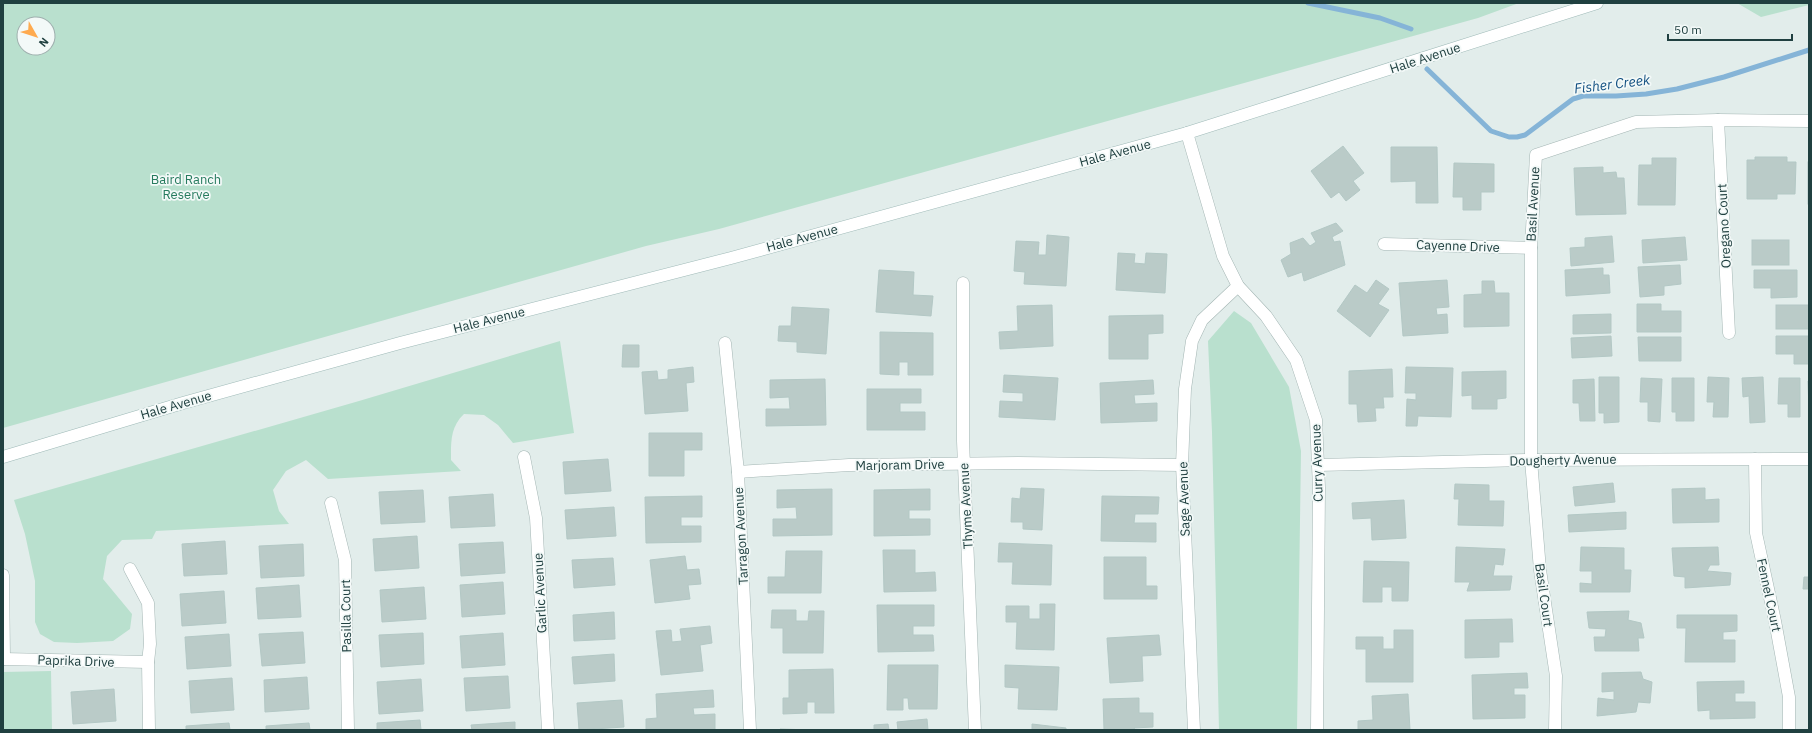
<svg xmlns="http://www.w3.org/2000/svg" width="1812" height="733" font-family="'IBM Plex Sans',sans-serif">
  <style>
    .green { fill: #b9e0ce; fill-rule: evenodd }
    .lines { fill: none; stroke-linecap: round; stroke-linejoin: round }
    .stream { stroke: #85b4d7; stroke-width: 5 }
    .building { fill: #bacbc8; stroke: #b3c8c5 }
    .street-casing { stroke: #a4b6b4; stroke-width: 13 }
    .secondary-casing { stroke: #9fbab8; stroke-width: 13 }
    .street { stroke: #fff; stroke-width: 12 }
    .secondary { stroke: #fff; stroke-width: 12 }
    .labels { text-anchor: middle; dominant-baseline: central; stroke-width: 3.5; stroke-linejoin: round; paint-order: stroke }
    .street-label { font-size: 13px; fill: #204040; stroke: #f3f9f8 }
    .park-label { font-size: 13px; fill: #267b5e; stroke: #f3f9f8 }
    .water-label { font-size: 14px; font-style: italic; fill: #145182; stroke: #f3f9f8 }
  </style>
  <rect width="100%" height="100%" fill="#e2edeb"/>
  <!-- green -->
  <g class="green">
    <path d="M3,3H1519L1478,18L719,229L646,246L3,428ZM24,24H48V48H24Z"/>
    <path d="M1737,3H1809V5L1761,17Z"/>
    <path d="M1234,311L1251,323L1289,387L1301,451L1297,730H1219L1212,432L1208,341Z"/>
    <path d="M560,341L574,433L513,443L498,425L484,415L464,414C450,427 451,443 451,460L461,471L328,479L306,460L286,471L273,490L279,511L289,524L156,531L152,539L122,540L107,556L103,579L132,614L130,629L113,641L77,643L54,642L40,634L35,622V581L25,534L14,500L359,401Z"/>
    <path d="M51,671L52,730H3V672Z"/>
  </g>
  <g class="lines">
    <!-- stream -->
    <g class="stream">
      <path d="M1308,3L1380,18L1411,29"/>
      <path d="M1427,69L1491,131L1509,137H1517L1525,135L1573,99L1583,96H1616L1646,94L1677,89L1724,77L1809,50"/>
    </g>
  </g>
  <!-- building -->
  <g class="building">
    <path d="M1343,146L1364,173L1353,181L1360,190L1346,201L1339,192L1331,198L1311,171Z"/>
    <path d="M1391,147H1437L1438,203H1416V181L1391,182Z"/>
    <path d="M1755,157H1787V162H1796L1795,194H1777V199H1747V160H1755Z"/>
    <path d="M1652,158H1676L1675,205H1638L1639,165H1652Z"/>
    <rect x="1808" y="162" width="1" height="42"/>
    <path d="M1454,163L1494,164V192H1481V210H1463V197H1453Z"/>
    <path d="M1603,167V173L1616,172L1617,178H1624L1626,214L1576,215L1574,168Z"/>
    <path d="M1336,223L1343,231L1332,237L1334,242L1340,241L1345,265L1304,281L1302,272L1288,277L1281,260L1291,254L1290,243L1303,238L1310,246L1316,242L1311,233Z"/>
    <path d="M1047,235L1069,237L1066,286L1024,284L1025,272L1014,271L1016,241L1039,242L1038,255H1046Z"/>
    <path d="M1612,236L1614,262L1571,266L1570,248L1585,247V238Z"/>
    <path d="M1685,237L1687,260L1643,263L1642,240Z"/>
    <rect x="1752" y="240" width="37" height="25"/>
    <path d="M1118,253L1135,254L1134,263L1145,264L1146,253L1167,254L1165,293L1116,290Z"/>
    <path d="M1680,265L1681,284L1664,286V295L1640,297L1638,267Z"/>
    <path d="M1603,268V275H1609L1610,293L1566,296L1565,270Z"/>
    <path d="M879,270L914,272L913,295L933,296L931,316L876,312Z"/>
    <path d="M1754,270H1797V297L1771,298V288H1754Z"/>
    <path d="M1376,280L1389,289L1378,304L1389,310L1370,337L1337,311L1355,285L1367,293Z"/>
    <path d="M1447,280L1449,307L1436,308L1437,315L1447,314L1448,333L1403,336L1399,283Z"/>
    <path d="M1482,281H1494L1495,293H1509V326L1464,327V295L1482,294Z"/>
    <path d="M1637,304H1661V311H1681V332H1637Z"/>
    <path d="M1052,305L1053,346L1000,349L999,332L1018,331L1017,306Z"/>
    <rect x="1776" y="305" width="33" height="24"/>
    <path d="M792,307L829,309L826,354L797,352V342L778,341L779,326H791Z"/>
    <path d="M1611,314V333L1573,334V315Z"/>
    <path d="M1163,315V333L1148,334V359H1109V316Z"/>
    <path d="M880,332L933,333V375H908V362H899V375L880,374Z"/>
    <path d="M1611,336L1612,356L1572,358L1571,338Z"/>
    <path d="M1776,336H1809V364H1794V354H1776Z"/>
    <path d="M1638,337H1681V361H1639Z"/>
    <path d="M623,345H639V367H622Z"/>
    <path d="M693,367L694,382L686,383L688,411L645,414L642,372L657,371L658,380L668,379V370Z"/>
    <path d="M1406,367L1453,368L1451,417L1418,416L1417,426H1406L1407,399L1416,400V393H1405Z"/>
    <path d="M1392,369L1393,397H1383L1384,408H1375L1376,421L1358,422L1357,404H1349V371Z"/>
    <path d="M1506,371V398L1497,399V409H1472V395L1462,396V372Z"/>
    <path d="M1004,375L1058,378L1055,420L999,417L1000,401L1023,402V393L1003,392Z"/>
    <path d="M1599,377H1619V422L1604,423V413H1599Z"/>
    <path d="M1708,377L1729,378L1728,417H1713L1714,402H1707Z"/>
    <path d="M1763,377L1765,422L1750,423L1749,396L1743,397L1742,378Z"/>
    <path d="M1641,378L1662,379L1660,422L1648,421V402H1640Z"/>
    <path d="M1672,378H1694V421H1676V412H1672Z"/>
    <path d="M1779,378H1800V417H1788V404H1778Z"/>
    <path d="M825,379L826,425L766,426V409H790L789,397L770,398V380Z"/>
    <path d="M1594,379L1595,421H1580L1579,403H1573V380Z"/>
    <path d="M1153,380L1154,394L1134,395L1135,404L1157,403V421L1101,423L1100,383Z"/>
    <path d="M1808,381H1809V411Z"/>
    <path d="M867,389H921V403H900V412H925V430H867Z"/>
    <path d="M649,433H702V450H684V476H649Z"/>
    <path d="M608,459L611,491L565,494L563,462Z"/>
    <path d="M1613,483L1615,502L1575,506L1573,487Z"/>
    <path d="M1455,484L1489,485V501H1504L1503,526L1458,525L1459,499H1454Z"/>
    <path d="M1021,488L1044,489L1042,530L1023,529V522H1011L1012,498L1020,499Z"/>
    <path d="M1705,488V500L1719,499V522L1673,523L1672,489Z"/>
    <path d="M832,489V535L773,536V519H797L796,507L777,508V490Z"/>
    <path d="M930,489V510H909V519H930V535L874,536V490Z"/>
    <path d="M423,490L425,522L381,524L379,492Z"/>
    <path d="M493,494L495,526L451,528L449,497Z"/>
    <path d="M702,496V517H681V526H701V542L646,543L645,497Z"/>
    <path d="M1102,496L1159,497L1158,514H1135L1134,523H1156V542L1101,541Z"/>
    <path d="M1404,500L1406,538L1372,540L1371,518L1353,519L1352,503Z"/>
    <path d="M614,507L616,536L567,539L565,510Z"/>
    <path d="M1626,512V529L1569,532L1568,515Z"/>
    <path d="M417,536L419,568L375,571L373,539Z"/>
    <path d="M225,541L227,574L184,576L182,544Z"/>
    <path d="M503,542L505,573L461,576L459,544Z"/>
    <path d="M999,543L1052,545L1051,585L1012,584L1013,562H998Z"/>
    <path d="M303,544L304,576L261,578L259,546Z"/>
    <path d="M1456,547L1505,549L1503,565L1495,564L1493,576H1512L1510,590L1467,591L1470,582H1455Z"/>
    <path d="M1581,547L1624,548V570H1631L1630,592H1580V583L1592,584V571H1580Z"/>
    <path d="M1718,547L1719,565H1710L1707,571L1731,573L1730,585L1685,588V577L1674,576L1672,548Z"/>
    <path d="M883,550H915V573L935,572L936,591L884,592Z"/>
    <path d="M786,551H822L821,593H768V577H785Z"/>
    <path d="M685,556L687,570L699,569L701,584L688,585L690,599L655,603L650,560Z"/>
    <path d="M1104,557H1146V586H1157V599H1104Z"/>
    <path d="M613,558L615,585L574,588L572,560Z"/>
    <path d="M1364,561L1409,562L1408,601H1392V587H1382V602H1363Z"/>
    <path d="M1804,577H1809V589H1803Z"/>
    <path d="M503,582L505,614L462,617L460,585Z"/>
    <path d="M299,585L301,617L258,619L256,588Z"/>
    <path d="M424,587L426,619L382,622L380,590Z"/>
    <path d="M224,591L226,623L182,626L180,594Z"/>
    <path d="M1040,604H1055L1054,650L1016,649L1017,622H1006V606H1029V619H1040Z"/>
    <path d="M877,605H934V626H913V635H933L934,651L878,652Z"/>
    <path d="M772,610H796V621H808L809,611H824L823,653H783V628H771Z"/>
    <path d="M1629,611L1628,620L1641,623L1644,638H1638L1639,651H1595L1594,637H1605L1606,629L1589,628L1587,612Z"/>
    <path d="M614,612L615,639L574,641L573,615Z"/>
    <path d="M1677,615H1737V631L1723,632V640H1735V662H1685L1686,628H1677Z"/>
    <path d="M1512,619L1513,642H1499V657L1465,658V620Z"/>
    <path d="M710,626L712,643L700,645L703,671L661,675L656,631L671,630L672,642L682,641L680,629Z"/>
    <path d="M1394,630H1413V682H1366V649H1356V637H1383V649H1394Z"/>
    <path d="M303,632L305,663L262,666L259,634Z"/>
    <path d="M423,633L424,664L381,667L379,635Z"/>
    <path d="M503,633L505,665L462,668L460,636Z"/>
    <path d="M229,634L231,666L187,669L185,637Z"/>
    <path d="M1159,635L1161,655L1142,656L1143,681L1110,683L1107,638Z"/>
    <path d="M614,654L615,681L574,684L572,657Z"/>
    <path d="M888,665H938L937,709H909L908,698H903V710H887Z"/>
    <path d="M1005,665L1059,667L1057,710L1018,709L1019,688L1005,687Z"/>
    <path d="M833,669L834,713H815V702H807V713L783,714V698H789V670Z"/>
    <path d="M1641,672L1643,679L1652,682L1650,703L1638,702L1636,712L1597,716L1598,698L1614,700V691L1602,692V673Z"/>
    <path d="M1527,673L1528,688H1514V695H1525V718L1473,719L1472,675Z"/>
    <path d="M508,676L510,708L466,711L464,678Z"/>
    <path d="M307,677L309,709L265,712L264,680Z"/>
    <path d="M232,678L234,710L191,713L189,681Z"/>
    <path d="M421,679L423,711L379,714L377,682Z"/>
    <path d="M1744,681V693H1735V702H1755V718L1710,719V710L1698,711L1697,682Z"/>
    <path d="M114,689L116,721L73,724L71,692Z"/>
    <path d="M713,690L714,707L693,708L694,715L715,714V730H646V719L657,718L656,694Z"/>
    <path d="M1408,694L1410,730H1358V721L1373,720L1372,696Z"/>
    <path d="M1139,698V713H1153V727L1134,728L1135,730H1104L1103,699Z"/>
    <path d="M622,700L624,727L579,730L577,703Z"/>
    <path d="M927,719L928,730H898L897,722Z"/>
    <path d="M420,720L421,730H377V723Z"/>
    <path d="M515,722V730H472L471,725Z"/>
    <path d="M229,723L230,730H186V726Z"/>
    <path d="M309,723L310,730H266V726Z"/>
    <path d="M888,724L889,730H874V725Z"/>
    <path d="M1032,724L1066,728V730H1032Z"/>
    <path d="M780,729L811,730H780Z"/>
  </g>
  <g class="lines">
    <!-- street casing -->
    <g class="street-casing">
      <g id="street">
        <path d="M1718,120L1729,333"/>
        <path d="M1187,133L1223,256L1238,286L1266,316L1296,360L1316,420L1319,488L1317,730"/>
        <path d="M1384,244L1531,248"/>
        <path d="M963,283V441L975,730"/>
        <path d="M725,343L738,472L750,730"/>
        <path d="M524,457L536,518L548,730"/>
        <path d="M1755,459L1756,533L1775,621L1789,697V730"/>
        <path d="M1318,465L1531,460L1809,459"/>
        <path d="M738,472L849,465L1018,463L1182,465"/>
        <path d="M331,503L345,560L348,730"/>
        <path d="M130,569L148,603L150,644L148,662L149,730"/>
        <path d="M3,575L4,659"/>
        <path d="M3,659L148,662"/>
        <path d="M1194,730L1182,465L1185,389L1192,341L1202,320L1238,286"/>
        <path d="M1555,730L1556,676L1540,570L1531,460V248L1536,155L1636,122L1718,120L1809,121"/>
      </g>
    </g>
    <!-- secondary casing -->
    <g class="secondary-casing">
      <path id="secondary" d="M3,457L183,403L400,343L731,258L1187,133L1597,3"/>
    </g>
    <!-- street -->
    <use href="#street" class="street"/>
    <!-- secondary -->
    <use href="#secondary" class="secondary"/>
  </g>
  <g class="labels">
    <!-- street labels -->
    <g class="street-label">
      <text transform="translate(1425 58) rotate(-18)">Hale Avenue</text>
      <text transform="translate(1115 153) rotate(-15)">Hale Avenue</text>
      <text transform="translate(1533 204) rotate(-87)">Basil Avenue</text>
      <text transform="translate(1724 226) rotate(-93)">Oregano Court</text>
      <text transform="translate(802 238) rotate(-15)">Hale Avenue</text>
      <text transform="translate(1458 246) rotate(2)">Cayenne Drive</text>
      <text transform="translate(489 320) rotate(-14)">Hale Avenue</text>
      <text transform="translate(176 405) rotate(-16)">Hale Avenue</text>
      <text transform="translate(1563 460) rotate(-1)">Dougherty Avenue</text>
      <text transform="translate(1317 463) rotate(-92)">Curry Avenue</text>
      <text transform="translate(900 465) rotate(-1)">Marjoram Drive</text>
      <text transform="translate(1184 499) rotate(-92)">Sage Avenue</text>
      <text transform="translate(966 506) rotate(-93)">Thyme Avenue</text>
      <text transform="translate(741 536) rotate(-93)">Tarragon Avenue</text>
      <text transform="translate(540 593) rotate(-93)">Garlic Avenue</text>
      <text transform="translate(1544 595) rotate(82)">Basil Court</text>
      <text transform="translate(1769 595) rotate(78)">Fennel Court</text>
      <text transform="translate(346 616) rotate(-91)">Pasilla Court</text>
      <text transform="translate(76 661) rotate(2)">Paprika Drive</text>
    </g>
    <!-- park labels -->
    <g class="park-label">
      <text x="186" y="179">Baird Ranch<tspan x="186" dy="15">Reserve</tspan></text>
    </g>
    <!-- water labels -->
    <g class="water-label">
      <text transform="translate(1612 84) rotate(-7)">Fisher Creek</text>
    </g>
  </g>
  <!-- border -->
  <rect width="1812" height="733" fill="none" stroke="#204040" stroke-width="8"/>
  <!-- north arrow -->
  <g transform="translate(36 36) rotate(129)"><circle r="19" fill="#f3f9f8" stroke="#9fafae"/>
  <path d="M0-3L7 15L0 10L-7 15Z" fill="#feaa4f"/>
  <text y="-6" font-size="11" font-weight="bold" text-anchor="middle" fill="#204040">N</text>
  </g>
  <!-- scale -->
  <path d="M1668 34v6h124v-6" fill="none" stroke="#204040" stroke-width="2"/>
  <text x="1674" y="34" font-size="12" fill="#204040" stroke="#f3f9f8" stroke-width="3" paint-order="stroke">50 m</text>
</svg>
